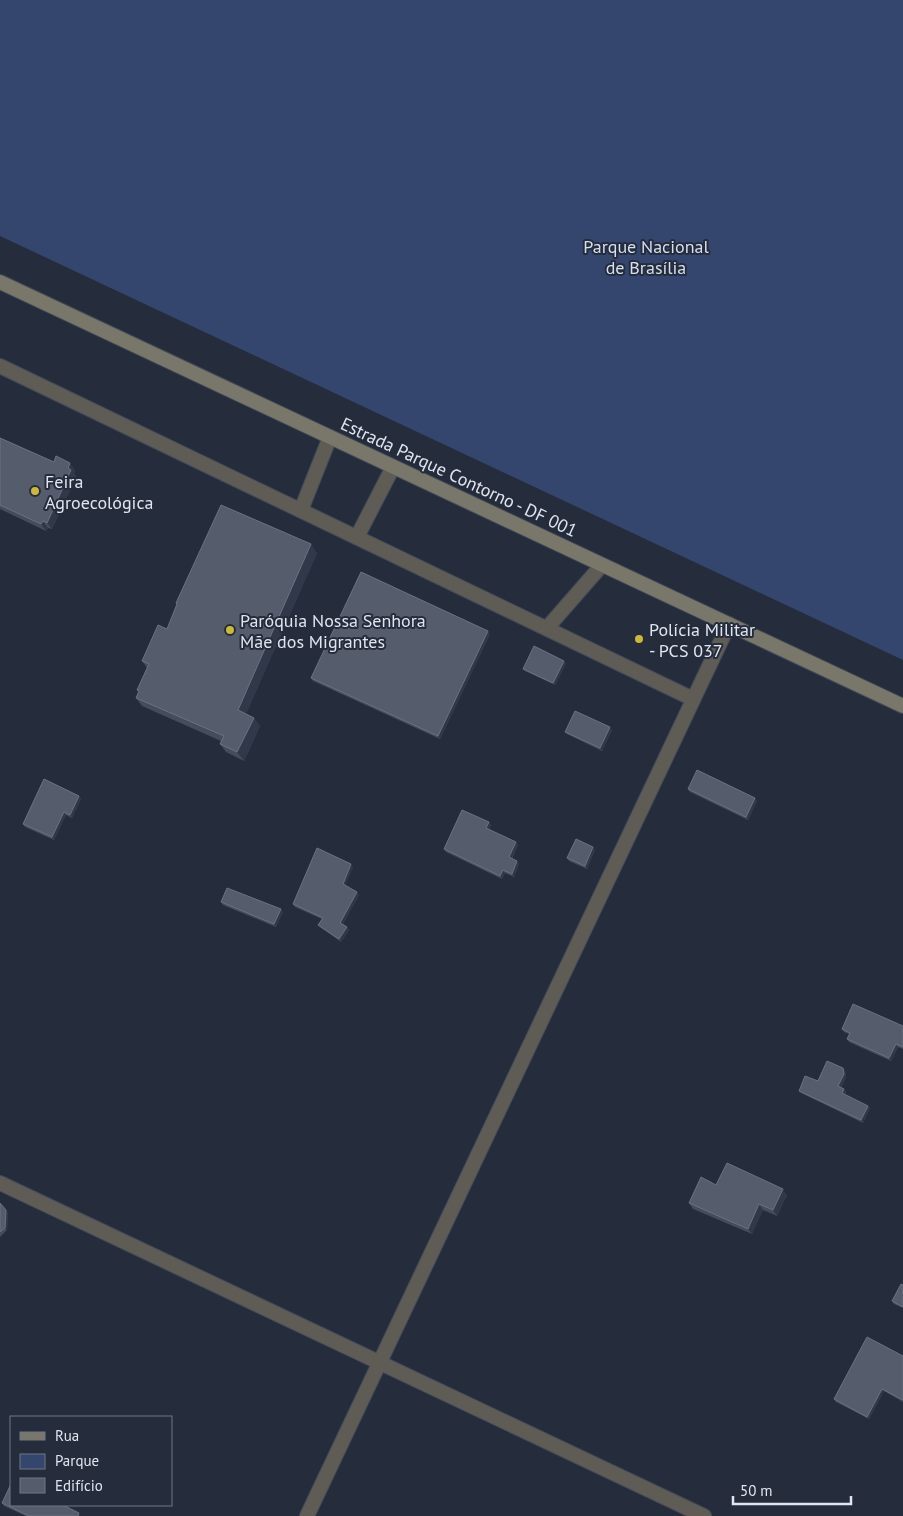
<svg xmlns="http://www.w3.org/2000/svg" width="903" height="1516" font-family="'PT Sans',sans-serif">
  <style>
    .green { fill: #34456e }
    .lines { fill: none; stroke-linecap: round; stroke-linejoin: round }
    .minor-casing { stroke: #434a59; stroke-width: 16 }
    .secondary-casing { stroke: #434a59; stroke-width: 16 }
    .minor { stroke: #5e5c54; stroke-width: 14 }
    .secondary { stroke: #797769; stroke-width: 14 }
    .wall { fill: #454c5c }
    .shaded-wall { fill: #313849 }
    .building { fill: #555c6c; stroke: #6b7280 }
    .poi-dot { fill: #ccb939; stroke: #252c3c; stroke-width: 2 }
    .labels { text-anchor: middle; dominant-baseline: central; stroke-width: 4; stroke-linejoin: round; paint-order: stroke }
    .park-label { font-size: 18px; fill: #d6dff2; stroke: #252c3c }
    .street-label { font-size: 18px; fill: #e0e5ef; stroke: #252c3c }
    .poi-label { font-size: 18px; fill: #e0e5ef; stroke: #252c3c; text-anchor: start }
  </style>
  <rect width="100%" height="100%" fill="#252c3c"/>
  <!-- green -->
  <path class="green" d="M0,0H903V660L0,236Z"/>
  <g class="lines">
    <!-- minor casing -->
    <g class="minor-casing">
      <g id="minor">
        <path d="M0,366L693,699"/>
        <path d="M301,510L330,437"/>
        <path d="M357,537L393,467"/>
        <path d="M547,628L602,565"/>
        <path d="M0,1183L704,1516"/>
        <path d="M307,1516L729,624"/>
      </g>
    </g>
    <!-- secondary casing -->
    <g class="secondary-casing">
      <path id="secondary" d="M0,282L903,706"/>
    </g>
    <!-- minor -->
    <use href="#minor" class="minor"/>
    <!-- secondary -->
    <use href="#secondary" class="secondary"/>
  </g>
  <!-- wall -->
  <g class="wall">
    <path d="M0,438L54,462L75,470L74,473L76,477L52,529L48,528L46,531L0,509Z"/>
    <path d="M317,553L246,714L254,718L260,726L244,761L226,752L220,744L221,741L142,706L136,698L139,692L137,690L147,668L142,661L167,629L177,605L176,603Z"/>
    <path d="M490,634L440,739L313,681L311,678Z"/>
    <path d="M566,663L555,685L525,671L523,669Z"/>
    <path d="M612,730L602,751L567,734L565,732Z"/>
    <path d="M688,789L757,801L748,820L690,792Z"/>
    <path d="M79,796L81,799L72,818L66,815L54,840L25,827L23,824Z"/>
    <path d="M489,822L491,825L489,830L518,845L512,859L519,864L514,877L505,873L502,879L446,852L444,849Z"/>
    <path d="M593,847L595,850L587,869L569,861L567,858Z"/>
    <path d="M353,867L345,885L359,895L343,924L347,927L349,930L341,942L320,927L318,925L322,919L295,907L293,904Z"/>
    <path d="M221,902L283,912L276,927L223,905Z"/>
    <path d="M903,1026V1049L898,1047L891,1061L849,1042L847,1039L849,1034L844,1032L842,1029Z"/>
    <path d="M843,1068L845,1071L846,1077L841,1088L844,1089L846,1092L845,1095L870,1108L863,1123L801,1093L799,1091Z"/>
    <path d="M716,1185L787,1195L777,1216L763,1210L752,1234L693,1209L689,1203Z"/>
    <path d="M0,1203L8,1213L7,1230L0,1237Z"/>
    <path d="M903,1285V1308L894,1304L892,1301Z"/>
    <path d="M903,1356V1402L884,1391L869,1419L836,1402L834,1399Z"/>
    <path d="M2,1503L81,1516H26L4,1506Z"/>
  </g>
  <!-- shaded-wall -->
  <g class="shaded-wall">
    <path d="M70,463L75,470L74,473L76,477L52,529L47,523Z"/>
    <path d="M43,521L48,528L46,531L41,524Z"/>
    <path d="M311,544L317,553L244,719L238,710Z"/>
    <path d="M488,631L490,634L440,739L438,736Z"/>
    <path d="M564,661L566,663L555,685L553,683Z"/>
    <path d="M254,718L260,726L244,761L237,752Z"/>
    <path d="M610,727L612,730L602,751L600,748Z"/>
    <path d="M79,796L81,799L72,818L70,815Z"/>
    <path d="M755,798L757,801L748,820L746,817Z"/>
    <path d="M64,812L66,815L54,840L52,837Z"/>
    <path d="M489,822L491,825L488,831L486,828Z"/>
    <path d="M516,842L518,845L511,860L509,857Z"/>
    <path d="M593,847L595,850L587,869L585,866Z"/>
    <path d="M517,861L519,864L514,877L512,874Z"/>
    <path d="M351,864L353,867L345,886L343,884Z"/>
    <path d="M503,870L505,873L502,879L500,876Z"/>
    <path d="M357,892L359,895L342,926L340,923Z"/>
    <path d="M281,909L283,912L276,927L274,924Z"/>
    <path d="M347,927L349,930L341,942L339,939Z"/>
    <path d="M896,1044L898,1047L891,1061L889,1058Z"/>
    <path d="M843,1068L845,1071L846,1077L840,1089L838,1086Z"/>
    <path d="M844,1089L846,1092L844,1096L842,1093Z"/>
    <path d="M868,1106L870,1108L863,1123L861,1120Z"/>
    <path d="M783,1189L787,1195L777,1216L773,1210Z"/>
    <path d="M759,1204L763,1210L752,1234L748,1229Z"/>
    <path d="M6,1210L8,1213L7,1230L5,1228Z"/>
    <path d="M882,1389L884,1391L869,1419L867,1417Z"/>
  </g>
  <!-- building -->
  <g class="building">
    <path d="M0,438L54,462L56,456L70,463L68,468L71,470L47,523L43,521L41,524L0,505Z"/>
    <path d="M221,505L311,544L238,710L254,718L237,752L220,744L224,736L136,698L139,691L137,690L149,664L142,661L158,625L167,629L177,604L176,603Z"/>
    <path d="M361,572L488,631L438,736L311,678Z"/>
    <path d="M534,646L564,661L553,683L523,669Z"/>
    <path d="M575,711L610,727L600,748L565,732Z"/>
    <path d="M697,770L755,798L746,817L688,789Z"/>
    <path d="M44,779L79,796L70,815L64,812L52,837L23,824Z"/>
    <path d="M462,810L489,822L486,828L516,842L509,857L517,861L512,874L503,870L500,876L444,849Z"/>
    <path d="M576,839L593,847L585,866L567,858Z"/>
    <path d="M317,848L351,864L343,884L357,892L340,923L347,927L339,939L318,925L323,918L293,904Z"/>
    <path d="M227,888L281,909L274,924L221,902Z"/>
    <path d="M853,1004L903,1026V1047L896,1044L889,1058L847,1039L850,1033L842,1029Z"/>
    <path d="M827,1061L843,1068L844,1074L838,1086L844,1089L842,1093L868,1106L861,1120L799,1091L805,1076L818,1081Z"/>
    <path d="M727,1163L783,1189L773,1210L759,1204L748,1229L689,1203L701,1177L716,1185Z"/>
    <path d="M0,1203L6,1210L5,1228L0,1232Z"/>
    <path d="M901,1284L903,1285V1307L892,1301Z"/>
    <path d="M867,1337L903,1356V1400L882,1389L867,1417L834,1399Z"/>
    <path d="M11,1484V1505H63L79,1513L78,1516H29L2,1503Z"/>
  </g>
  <!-- markers -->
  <g class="poi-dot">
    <circle cx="35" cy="491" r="5"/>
    <circle cx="230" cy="630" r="5"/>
    <circle cx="639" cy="639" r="5"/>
  </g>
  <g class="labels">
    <!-- park labels -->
    <g class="park-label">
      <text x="646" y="246">Parque Nacional<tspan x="646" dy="21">de Brasília</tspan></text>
    </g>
    <!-- street labels -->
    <g class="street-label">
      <text transform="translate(459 477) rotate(25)">Estrada Parque Contorno - DF 001</text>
    </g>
    <!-- poi labels -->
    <g class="poi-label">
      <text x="45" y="481">Feira<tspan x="45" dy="21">Agroecológica</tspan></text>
      <text x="240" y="620">Paróquia Nossa Senhora<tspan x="240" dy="21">Mãe dos Migrantes</tspan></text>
      <text x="649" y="629">Polícia Militar<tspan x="649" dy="21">- PCS 037</tspan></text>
    </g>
  </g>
  <!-- legend -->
  <rect x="10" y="1416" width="162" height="90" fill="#252c3c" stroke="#707684"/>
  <rect x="20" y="1432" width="25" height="8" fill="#797769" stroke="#707684"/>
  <text x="55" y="1441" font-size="15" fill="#e0e5ef">Rua</text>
  <rect x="20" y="1454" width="25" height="15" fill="#34456e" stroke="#707684"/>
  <text x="55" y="1466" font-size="15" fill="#e0e5ef">Parque</text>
  <rect x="20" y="1478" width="25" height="15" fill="#555c6c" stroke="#707684"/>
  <text x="55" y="1491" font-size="15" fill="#e0e5ef">Edifício</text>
  <!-- scale -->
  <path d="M733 1496v8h118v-8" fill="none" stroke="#e0e5ef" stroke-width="2.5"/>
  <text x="740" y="1496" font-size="15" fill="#e0e5ef" stroke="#252c3c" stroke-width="4" paint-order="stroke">50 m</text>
</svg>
